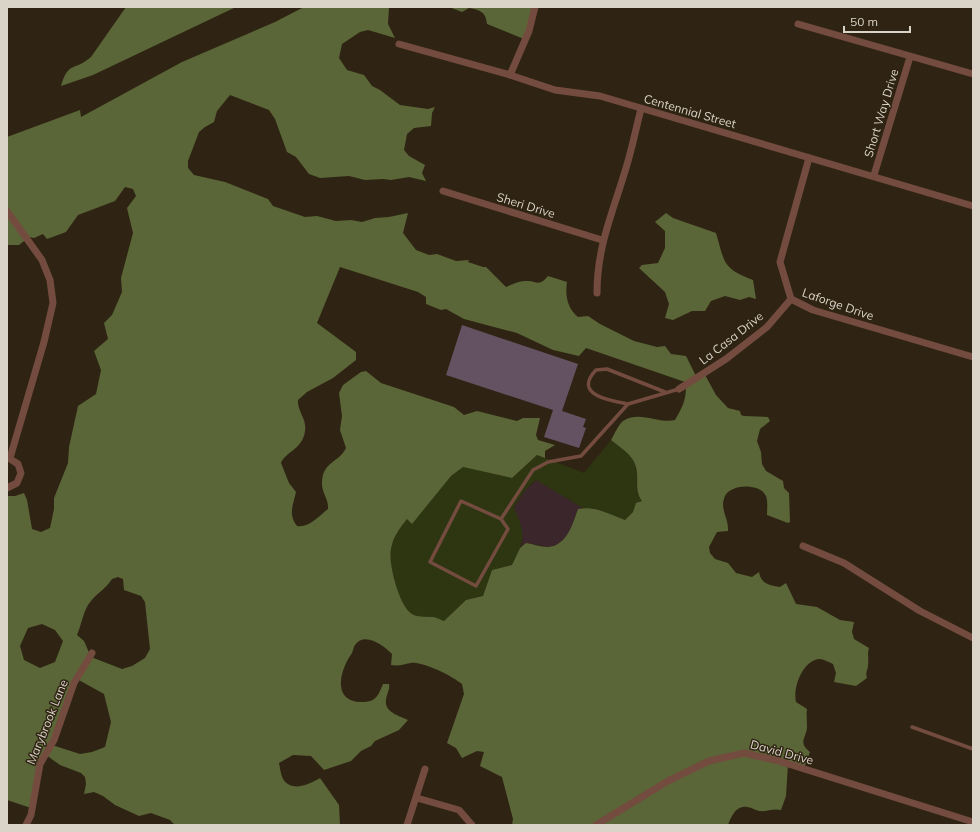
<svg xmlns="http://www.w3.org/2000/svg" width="980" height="832" font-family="Mulish,sans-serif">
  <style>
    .commercial { fill: #3b272b }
    .green { fill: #2d3611 }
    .forest { fill: #5a6637; fill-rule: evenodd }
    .building { fill: #645262 }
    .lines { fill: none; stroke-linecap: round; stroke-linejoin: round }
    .service { stroke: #744c3f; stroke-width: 3.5 }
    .minor { stroke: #744c3f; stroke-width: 7 }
    .labels { text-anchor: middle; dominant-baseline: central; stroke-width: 3; stroke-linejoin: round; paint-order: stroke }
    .street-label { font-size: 12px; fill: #dad3c8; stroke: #2f2413 }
  </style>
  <rect width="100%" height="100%" fill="#2f2413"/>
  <!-- commercial -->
  <path class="commercial" d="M537,480L583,508L578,509L570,532L562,542L550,547L526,543L521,547L523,540L514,507L526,489Z"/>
  <!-- green -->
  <path class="green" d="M611,440C617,445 625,450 631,456C642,469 632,488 642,501L636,503L633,512L625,520L599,510L583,508L536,480L526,489L514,507C526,536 525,538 512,565L492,570L483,596L466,600L444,621C440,620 436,617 433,617C425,616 418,618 412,614C399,606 388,563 391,549C394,537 400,528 407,519L412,523L451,476L463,467L512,478L537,455L584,473Z"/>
  <!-- forest -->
  <g class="forest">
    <path d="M126,7H236L93,75L61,86C68,61 75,71 91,57Z"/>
    <path d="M304,7H389L388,24L395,38L368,30L360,32L342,44L339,58L347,70L364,75L372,86L380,90L400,105L428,109L435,107L432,113L431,126L414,128L407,134L404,150L409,156L425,165L422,173L426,181L409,177L391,180L383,179L365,180L349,176L320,178L309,174L296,157L287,152L275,119L269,110L230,95L217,111L214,122L205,127L199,132L188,161V168L194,175L225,182L268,199L273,206L305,217L317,216L336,221L351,220L362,222L375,218L389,217L408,213L403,233L416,250L429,255L437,254L456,261L469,260L468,262L483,267H486L506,287C511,285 519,281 525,281C537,280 538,288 548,276L567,282C565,295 567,308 578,317L588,316L600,324L634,341L657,347L665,346L671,354L686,356L696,376L704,373L716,395L728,408L740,411L741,415L744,416L768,417L770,421L760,429L757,441L761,452L762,464L766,471L783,481L784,488L789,493L790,522L788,523L767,515C767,510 768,501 766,496C760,483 731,484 725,496C719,509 729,518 728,531L717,532L709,547L710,553L715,559L728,563L736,573L752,577L759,572C761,584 769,585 780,587L786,583L796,604L817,607L840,620L854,622L852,632L854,639L869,648C867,654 869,658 868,665C868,670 865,672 867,678L856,686L834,682L836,673L833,664C828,662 821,657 815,660C801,665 793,689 796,702L807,709C806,715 807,720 807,726C807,738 797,742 810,752L804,768L788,764L786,796L781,810C773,808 766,812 759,811C755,810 751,807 747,807C736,805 731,817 728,825H512L513,819L502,777L480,766L484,752L477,751L462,758L456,748L447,743L464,694L462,684C452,676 430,665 416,663C408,662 403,667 391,665L392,654C384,646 365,631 355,645C353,648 353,653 350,656C339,673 333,702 362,702C376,702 378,696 383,684H389C390,690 387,693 386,700C384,712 399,716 408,720L399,730L375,741L371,746L361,751L351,761L324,770L311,756L293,755L279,763C280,768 281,775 283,779C292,793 310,784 320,778L339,805L340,825H175L170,820L151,813L139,816L115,805L103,796L94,792L84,794L86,784L85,777L81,773L60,765L46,755L31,808L7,800V496H15L24,493L27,500L32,529L41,532L50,528L54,509V498L68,463L69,447L78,406L96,394L101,370L94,351L108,339L104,323L112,315L122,292L121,278L133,233L127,208L136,196L133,189L125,187L115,201L78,215L66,232L47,239L43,234L34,238L29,237L19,245H7V137L80,110L81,117L182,62L275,22ZM340,267L418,292L426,297V304L441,310L446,309L464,319L517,333L553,350L579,356L586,348L685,382C688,397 682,408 675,420C658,424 639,410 623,421C618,425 614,435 611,440C621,448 633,455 636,467C639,478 634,491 642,501L636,503L633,512L625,520C609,514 595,506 578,509C573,523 567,546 548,547C541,547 533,544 526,543L520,548L512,565L492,570L483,596L466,600L444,621C441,620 436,617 433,617C425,616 418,618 412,614C399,606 388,563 391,549C393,537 400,528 407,519L412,524L451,476L463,467L512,478L537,455L545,458V451L555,445L538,440L536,435L540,418H523L517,421L477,411L464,415L454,407L381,383L366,371L361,372L343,385L339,393L342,416L340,430L346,448C338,464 322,461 322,484C322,493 329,500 328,509C319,516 309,528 297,526C288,515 293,505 296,492L289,483L281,463C285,452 303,449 305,431C307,419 297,411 298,400L307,392L333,378L356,360V352L317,323ZM118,577L123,579L124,590L141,596L145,602L150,649L145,658L132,666L122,669L91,657L84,641L77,635C81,626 83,613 88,605C95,594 106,589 112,579ZM42,624L55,630L63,641L55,662L40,668L24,660L20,646L28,628ZM77,679L104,694L111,722L105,747L92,752L80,754L52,745Z"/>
    <path d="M449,7H534L524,39L487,24C486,11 479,10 469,8L462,12Z"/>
    <path d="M666,213L673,218L716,233C725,263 722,268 753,280L756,299L749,297L740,300L725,296L711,301L705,311H692L673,320L665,318L669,304L665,292L639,268L642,265L658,263L665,248V231L655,222Z"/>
  </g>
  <!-- building -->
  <path class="building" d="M462,325L578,364L562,411L586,419L583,427L586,428L579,448L544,437L553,410L446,375Z"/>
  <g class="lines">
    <!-- service -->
    <g class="service">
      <path d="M628,404C611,401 572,395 596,370L607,369L665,392"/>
      <path d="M501,519L461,501L430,562L476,586L508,529L501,519L533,470L548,462L581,456L628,404L679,389"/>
      <path d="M912,727L973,749"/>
    </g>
    <!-- minor -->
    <g class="minor">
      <path d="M798,24L973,74"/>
      <path d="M399,44L510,75L555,90L600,96L973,206"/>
      <path d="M510,75L529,31L535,7"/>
      <path d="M809,158L780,262L791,299L813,310L973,357"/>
      <path d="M874,175L910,57"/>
      <path d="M443,191L602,240"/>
      <path d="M7,211L42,260L50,280L53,303L44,342L10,458"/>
      <path d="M597,293C597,246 613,212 626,168C632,149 636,128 641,109"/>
      <path d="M679,389L726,359L767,327L791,299"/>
      <path d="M7,488L17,483L21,473L18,464L7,457"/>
      <path d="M803,546L844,563L920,611L973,638"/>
      <path d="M417,798L459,810L472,825"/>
      <path d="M26,825L31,815L40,764L54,740L74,683L92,653"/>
      <path d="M407,825L425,769"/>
      <path d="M596,825L668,781L709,761L744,753L779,761L973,822"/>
    </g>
  </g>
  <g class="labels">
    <!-- street labels -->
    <g class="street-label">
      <text transform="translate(690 111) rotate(16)">Centennial Street</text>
      <text transform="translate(881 113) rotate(-73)">Short Way Drive</text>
      <text transform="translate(526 205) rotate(17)">Sheri Drive</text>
      <text transform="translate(838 304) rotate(19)">Laforge Drive</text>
      <text transform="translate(731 338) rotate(-38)">La Casa Drive</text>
      <text transform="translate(47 722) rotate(-68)">Marybrook Lane</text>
      <text transform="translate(782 752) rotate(15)">David Drive</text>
    </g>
  </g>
  <!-- border -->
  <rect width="980" height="832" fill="none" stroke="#dad3c8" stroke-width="16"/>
  <!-- scale -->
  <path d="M844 26v6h66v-6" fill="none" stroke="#dad3c8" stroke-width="2"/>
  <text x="850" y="26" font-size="12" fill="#dad3c8" stroke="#2f2413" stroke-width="3" paint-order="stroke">50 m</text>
</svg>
